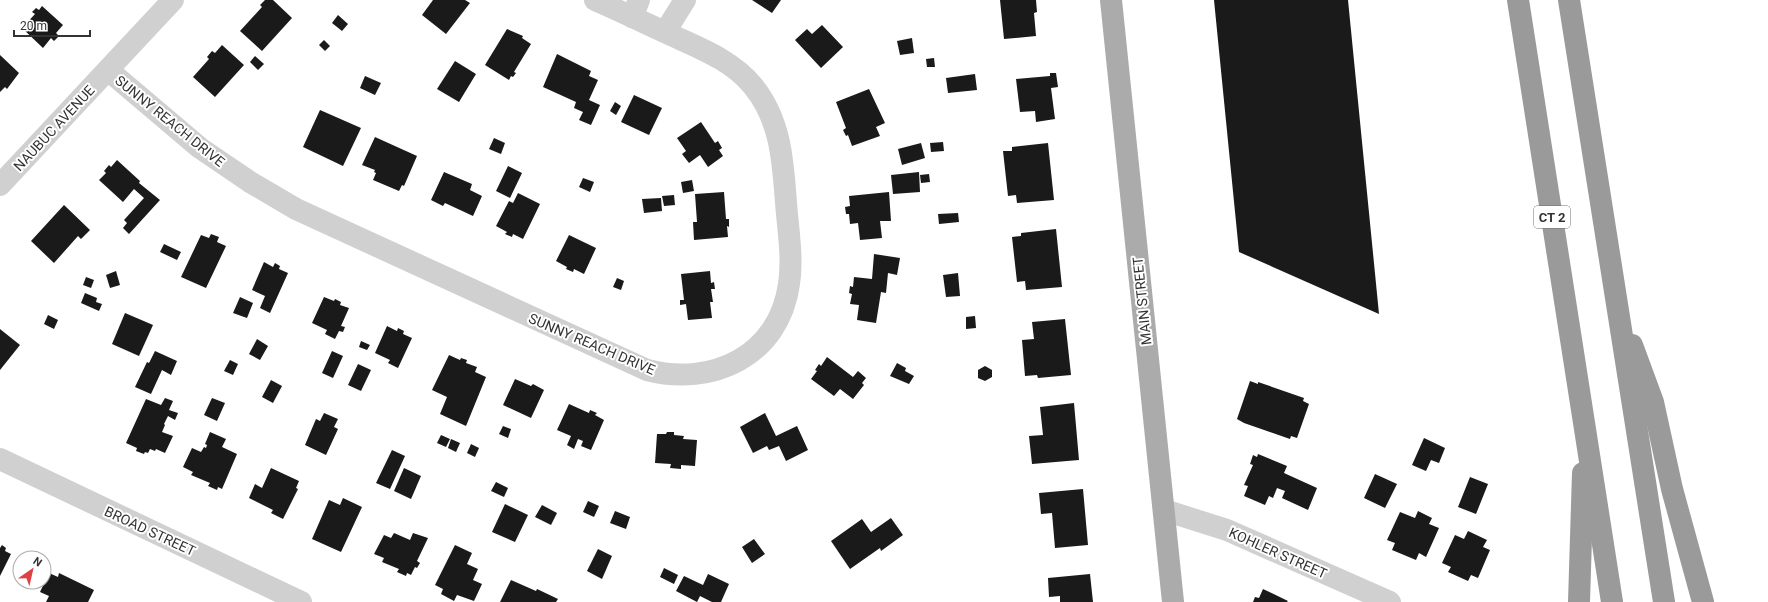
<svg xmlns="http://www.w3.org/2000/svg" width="1768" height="602" font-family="Roboto,sans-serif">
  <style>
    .building { fill: #1a1a1a }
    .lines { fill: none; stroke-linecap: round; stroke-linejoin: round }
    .minor { stroke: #d0d0d0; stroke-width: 22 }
    .major { stroke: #ababab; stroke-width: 22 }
    .highway { stroke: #9a9a9a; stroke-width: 22 }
    .labels { text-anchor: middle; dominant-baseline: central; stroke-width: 4; stroke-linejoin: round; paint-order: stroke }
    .shield { fill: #fff; stroke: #707070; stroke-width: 1 }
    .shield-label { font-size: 13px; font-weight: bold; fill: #333 }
    .street-label { font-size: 14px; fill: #333; stroke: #fff }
  </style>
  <rect width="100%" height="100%" fill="#fff"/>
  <!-- building -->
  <g class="building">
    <path d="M265,0H273L292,18L262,51L240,31L262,7L260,5Z"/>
    <path d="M433,0H465L470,3L446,34L422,15Z"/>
    <path d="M752,0H781L772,13Z"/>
    <path d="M1000,0H1036L1037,12L1034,13L1036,36L1004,39Z"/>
    <path d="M1214,0H1348L1379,314L1239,252Z"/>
    <path d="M42,6L63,25L56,33L59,36L54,41L51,38L43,48L22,28L35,14L32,12L36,8L39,10Z"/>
    <path d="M338,15L348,24L342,31L332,23Z"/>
    <path d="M822,25L843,47L821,68L795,40L807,29L812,34Z"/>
    <path d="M507,29L523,36L522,38L531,44L514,72L516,73L513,77L511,76L509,80L485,65Z"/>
    <path d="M912,38L914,53L900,55L897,41Z"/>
    <path d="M324,40L330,46L325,51L319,45Z"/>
    <path d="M222,45L244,65L215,97L193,77L209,59L207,57L212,51L215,53Z"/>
    <path d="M557,54L591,71L589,76L598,80L589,100L600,105L591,125L579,120L583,112L574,108L576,102L543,87Z"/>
    <path d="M0,55L19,73L7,89L5,87L0,92Z"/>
    <path d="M255,56L264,64L258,70L250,62Z"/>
    <path d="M934,58L935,67H927L926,59Z"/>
    <path d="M455,61L476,74L459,102L437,89Z"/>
    <path d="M1050,73H1056L1058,87L1051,88L1055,119L1036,122L1035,111L1020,112L1016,79L1050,76Z"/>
    <path d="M975,74L977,90L948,93L946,78Z"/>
    <path d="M365,76L381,83L375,95L360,88Z"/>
    <path d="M869,89L885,123L876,127L880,136L852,146L848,135L846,136L843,130L846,128L836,102Z"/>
    <path d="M634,95L662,108L649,135L621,122Z"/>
    <path d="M615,102L621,106L616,115L610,111Z"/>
    <path d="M320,110L361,128L343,166L303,147Z"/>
    <path d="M701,122L715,143L718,141L722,148L719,150L723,156L708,167L700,155L689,163L682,154L686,151L677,138Z"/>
    <path d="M375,137L417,156L404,186L402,185L399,191L373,180L376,173L374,172L375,170L362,165Z"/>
    <path d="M494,138L505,143L501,154L489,149Z"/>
    <path d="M943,142L944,151L931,152L930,143Z"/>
    <path d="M921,143L925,158L902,165L898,149Z"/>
    <path d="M1048,143L1054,200L1017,203L1016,195L1008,196L1003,151H1012V147Z"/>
    <path d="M117,160L140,181L139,183L160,200L129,234L123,228L127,223L124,220L144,198L134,189L123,202L99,180L106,173L104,171L109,165L111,167Z"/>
    <path d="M508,166L522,173L510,198L496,191Z"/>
    <path d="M444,172L472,184L470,190L482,196L473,216L445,203L443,206L431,200Z"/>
    <path d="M919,172L920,192L893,194L891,175Z"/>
    <path d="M929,174L930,182L921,183L920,175Z"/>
    <path d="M583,178L594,182L590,192L579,187Z"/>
    <path d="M692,180L694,191L683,193L681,182Z"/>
    <path d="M724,192L726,219H729V227L727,226L728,237L694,240L693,222H697L695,194Z"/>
    <path d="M889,192L891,221H880L882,238L860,240L858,223L850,224L849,214H846L845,207L850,206L849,196Z"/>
    <path d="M518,193L540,204L523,239L513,234L512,237L505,234L507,232L496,226L509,201L513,203Z"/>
    <path d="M674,195L675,205L664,206L662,196Z"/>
    <path d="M661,198L662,211L644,213L642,199Z"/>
    <path d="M64,205L90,230L81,239L78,236L54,263L31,241Z"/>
    <path d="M958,213L959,222L939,224L938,214Z"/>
    <path d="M1056,229L1062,287L1026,290L1025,281L1017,282L1012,237L1021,236V233Z"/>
    <path d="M211,234L219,237L217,242L226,246L206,288L181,277L201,235L209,238Z"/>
    <path d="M569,235L596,248L584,274L574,269L573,272L566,269L567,267L556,261Z"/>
    <path d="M164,244L181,252L177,260L160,252Z"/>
    <path d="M874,254L900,258L897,275L888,273L886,293L881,292L876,323L857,320L859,305L850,304L852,294L849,293L850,286L853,287L854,277L872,279Z"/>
    <path d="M264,262L273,267L275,263L280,266L279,269L288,273L270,313L260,308L265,296L252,290Z"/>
    <path d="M116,271L120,285L110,288L106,275Z"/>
    <path d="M710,271L711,283L714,282L715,289H711L713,302H710L712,318L688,320L686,304L680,305V300H684L681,274Z"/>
    <path d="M958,273L960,296L946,297L943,275Z"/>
    <path d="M86,277L94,280L91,288L83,285Z"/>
    <path d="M617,278L624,281L621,290L613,287Z"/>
    <path d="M85,293L97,298L96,302L102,304L99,311L81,303Z"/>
    <path d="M240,297L253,303L247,318L233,313Z"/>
    <path d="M324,297L334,301L335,299L341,302L340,305L349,308L341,326L345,327L343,332L339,331L335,339L325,334L327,330L312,323Z"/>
    <path d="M125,313L153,325L139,356L112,344Z"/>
    <path d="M48,315L58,320L54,329L44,324Z"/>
    <path d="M975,316L976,328L966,329V317Z"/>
    <path d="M1065,319L1071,375L1038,378L1037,375L1025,376L1022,340L1034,339L1032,322Z"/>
    <path d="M387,326L397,331L398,328L404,331L403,334L412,338L398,368L388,363L390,360L375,353Z"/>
    <path d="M0,329L20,345L0,370Z"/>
    <path d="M257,339L268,346L260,360L249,354Z"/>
    <path d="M361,341L370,345L367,350L359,347Z"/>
    <path d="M155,351L177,361L171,375L162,370L151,394L135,387L147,362L149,363Z"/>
    <path d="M332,351L343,356L333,378L322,373Z"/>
    <path d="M449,355L460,360L461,358L467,360L466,363L477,367L475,372L486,377L466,426L440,414L447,397L432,390Z"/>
    <path d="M827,357L853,377L858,371L866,378L862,383L864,385L853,399L840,389L834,396L811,379L817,371L815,370L819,364L821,366Z"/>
    <path d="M230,360L238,364L233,375L224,371Z"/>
    <path d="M897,363L906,368L905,371L914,376L909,384L890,376Z"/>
    <path d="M358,364L371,370L361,391L348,385Z"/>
    <path d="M985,366L992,370V377L985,381L978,378V370Z"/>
    <path d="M515,379L531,386L533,384L544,390L531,418L503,405Z"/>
    <path d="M271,380L282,386L273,403L262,397Z"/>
    <path d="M1250,381L1258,384V382L1304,398L1303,401L1309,404L1297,438L1291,436L1290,439L1244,423L1237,419Z"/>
    <path d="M165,398L173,401L169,410L178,413L175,420L168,416L164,424L165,425L162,432L173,436L165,453L156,449L155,451L150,449L148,453L145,452L144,454L136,451L137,448L126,443L146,399L161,405Z"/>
    <path d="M212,398L225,403L217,421L204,415Z"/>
    <path d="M1074,403L1079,460L1032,464L1029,436L1043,435L1040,407Z"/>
    <path d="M569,404L589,413L590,410L597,413L595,415L604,420L591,450L581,446L583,441L578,439L574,449L567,445L571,436L557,430Z"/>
    <path d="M324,413L338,419L334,427L338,429L326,455L305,445L316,419L320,421Z"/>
    <path d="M765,413L776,436L797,426L808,450L786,461L779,446L769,450L767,446L753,453L740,427Z"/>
    <path d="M503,426L511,429L508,438L499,434Z"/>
    <path d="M210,432L226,439L222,447L237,454L222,489L218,487L217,490L208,486L210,483L191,475L193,472L183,467L192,448L201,452L204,447L206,448L207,445L205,444Z"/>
    <path d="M667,432H674V435L684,436L683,439L697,440L695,466L681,465V469L670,468L671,464L655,463L657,434H666Z"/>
    <path d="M441,435L450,439L446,447L437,443Z"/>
    <path d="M1424,438L1445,448L1439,463L1431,460L1426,471L1412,465Z"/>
    <path d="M451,439L460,443L456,452L448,448Z"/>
    <path d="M471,444L479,448L475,457L467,453Z"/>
    <path d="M392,450L405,456L390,489L376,483Z"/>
    <path d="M1258,454L1287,466L1284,473L1317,488L1308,510L1282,498L1285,491L1277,488L1273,498L1269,496L1265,505L1244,496L1248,486L1244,485L1253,465L1250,464L1253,455L1257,457Z"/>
    <path d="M271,468L299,481L296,488L298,489L283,519L271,513L273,510L249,498L255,484L262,488Z"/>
    <path d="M404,468L421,476L411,499L394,491Z"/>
    <path d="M1375,474L1397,484L1385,508L1364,498Z"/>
    <path d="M1470,477L1488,484L1476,514L1458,507Z"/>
    <path d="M496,482L508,488L504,497L491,491Z"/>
    <path d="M1083,489L1088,545L1055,548L1052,513L1041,514L1039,493Z"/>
    <path d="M343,498L362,507L341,552L312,539L329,500L340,505Z"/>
    <path d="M588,501L599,506L594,517L583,512Z"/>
    <path d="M505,504L528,515L515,542L492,532Z"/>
    <path d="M542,505L557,513L551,525L535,517Z"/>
    <path d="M615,511L630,517L626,529L610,523Z"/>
    <path d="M1418,511L1432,518L1429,524L1439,528L1426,557L1419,553L1416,560L1392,550L1395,543L1387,540L1400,512L1415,518Z"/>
    <path d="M891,518L903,535L881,551L880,548L850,569L831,541L862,519L871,532Z"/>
    <path d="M1468,531L1487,540L1483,547L1490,550L1478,578L1471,575L1468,581L1448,572L1451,567L1442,563L1455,535L1464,539Z"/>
    <path d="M394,533L410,540L413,533L428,538L417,561L420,563L417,568L415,567L411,575L407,573L406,576L397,572L399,569L382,562L384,558L374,554L384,535L391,538Z"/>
    <path d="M754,539L765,554L752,563L742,547Z"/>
    <path d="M2,545L6,548L5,551L11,554L0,576V548Z"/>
    <path d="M455,545L472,553L467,564L478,569L473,580L482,584L474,601L457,595L454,601L441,594L443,589L435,585Z"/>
    <path d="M598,549L612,556L602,579L587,571Z"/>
    <path d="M664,568L678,575L674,584L660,577Z"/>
    <path d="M49,573L58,577L59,573L94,590L88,602H46L49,596L40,592Z"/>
    <path d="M708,574L729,584L721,602H712L700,596L697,602L676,591L684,576L703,585Z"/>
    <path d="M1090,574L1093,602H1060V596L1049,597L1048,578Z"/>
    <path d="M511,580L536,591L537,589L558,599L556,602H500Z"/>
    <path d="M1263,589L1288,601L1287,602H1253L1255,597L1259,598Z"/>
  </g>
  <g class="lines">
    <!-- minor -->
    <g class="minor">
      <path d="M632,17L639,0"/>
      <path d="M665,32L685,0"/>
      <path d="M108,70L200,148L250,182L296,209L647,370C712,387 779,356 789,284C793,258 788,229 786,203C783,162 781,120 753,86C732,60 699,48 669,34C645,23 620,11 595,0"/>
      <path d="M0,185L173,0"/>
      <path d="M0,459L301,602"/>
      <path d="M1164,510L1227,530L1390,602"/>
    </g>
    <!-- major -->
    <path class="major" d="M1111,0L1173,602"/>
    <!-- highway -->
    <g class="highway">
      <path d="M1518,0L1612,602"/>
      <path d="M1569,0L1664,602"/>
      <path d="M1632,345L1653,402L1672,489L1703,602"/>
      <path d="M1579,602L1583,473"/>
    </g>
  </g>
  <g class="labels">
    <!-- shield labels -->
    <rect class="shield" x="1534" y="206" width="36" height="22" rx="3"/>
    <g class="shield-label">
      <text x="1552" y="217">CT 2</text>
    </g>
    <!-- street labels -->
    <g class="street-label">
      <text transform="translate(170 121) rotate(39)">SUNNY REACH DRIVE</text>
      <text transform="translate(54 128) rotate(-47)">NAUBUC AVENUE</text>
      <text transform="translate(1142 301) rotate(-96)">MAIN STREET</text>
      <text transform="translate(592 344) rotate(23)">SUNNY REACH DRIVE</text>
      <text transform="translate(150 531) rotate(25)">BROAD STREET</text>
      <text transform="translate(1278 553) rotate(24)">KOHLER STREET</text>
    </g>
  </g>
  <!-- north arrow -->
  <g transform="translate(32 570) rotate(34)"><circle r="19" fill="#ffffff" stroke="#adadad"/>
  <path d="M0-3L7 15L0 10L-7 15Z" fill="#de4044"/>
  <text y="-6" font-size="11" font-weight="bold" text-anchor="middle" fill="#333333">N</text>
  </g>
  <!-- scale -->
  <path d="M14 30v6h76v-6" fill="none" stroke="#333333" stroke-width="2"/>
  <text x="20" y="30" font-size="12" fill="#333333" stroke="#ffffff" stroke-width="3" paint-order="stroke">20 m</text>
</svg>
